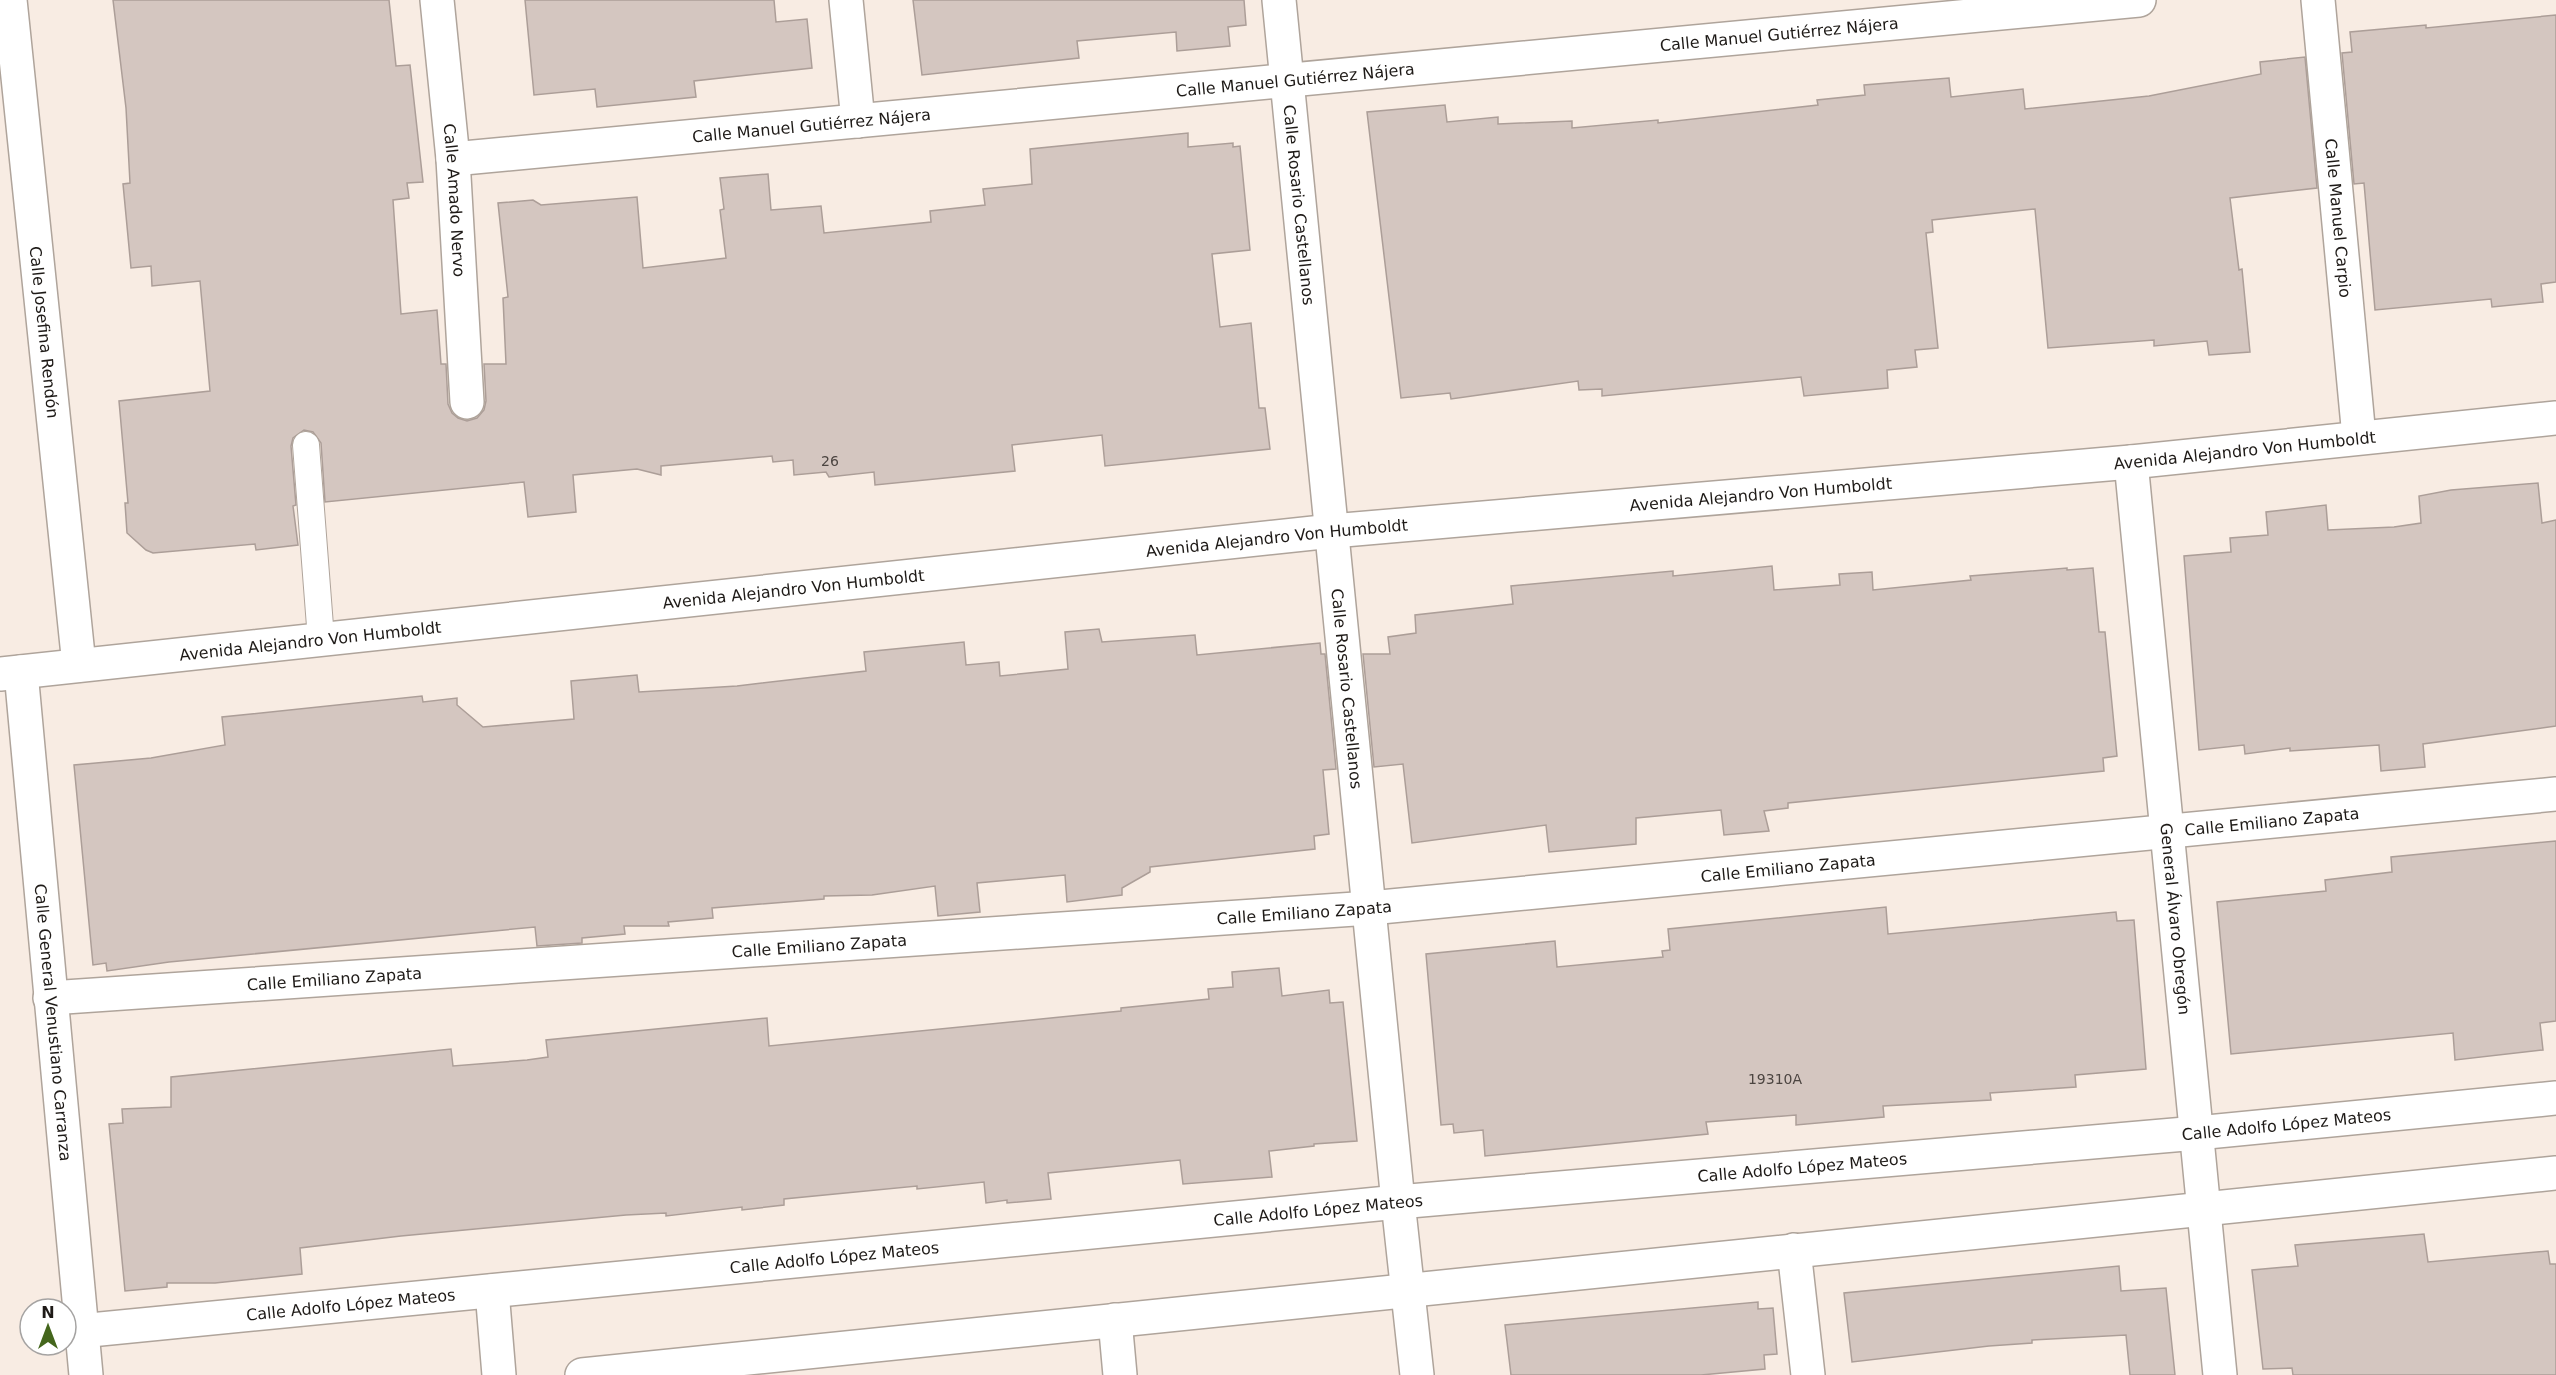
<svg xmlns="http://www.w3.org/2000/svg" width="2556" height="1375" font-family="'DejaVu Sans',sans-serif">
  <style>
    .building { fill: #d4c6c0; stroke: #ac9e98; stroke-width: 1.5 }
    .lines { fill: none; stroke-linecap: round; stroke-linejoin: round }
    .lane-casing { stroke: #afa49b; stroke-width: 28 }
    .street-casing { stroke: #afa49b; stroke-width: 36 }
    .secondary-casing { stroke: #afa49b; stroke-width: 36 }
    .lane { stroke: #fff; stroke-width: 26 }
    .street { stroke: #fff; stroke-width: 33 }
    .secondary { stroke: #fff; stroke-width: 33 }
    .labels { text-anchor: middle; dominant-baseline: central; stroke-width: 4.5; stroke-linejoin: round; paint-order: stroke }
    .number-label { font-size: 14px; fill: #4c4541 }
    .street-label { font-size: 16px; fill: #1e1a17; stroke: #fff }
  </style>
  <rect width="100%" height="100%" fill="#f8ece3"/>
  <!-- building -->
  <g class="building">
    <path d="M113,0H389L396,66L410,65L423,182L407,183L409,198L393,200L401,314L437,310L441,364H446L448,404L452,413L458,418L467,421L477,418L484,410L486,401L484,364H506L503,298L508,297L498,203L533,200L541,205L637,197L643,268L726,258L720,210L724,209L720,178L768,174L771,210L821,206L824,233L931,222L930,211L985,205L983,189L1032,184L1030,149L1188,133V147L1233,143V147L1240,146L1250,250L1212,254L1220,327L1251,323L1259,408H1265L1270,449L1105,466L1102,435L1012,445L1015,471L875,485L874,472L829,477L826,472L794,475L793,460L773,462L772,456L661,466V475L637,469L573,475L576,512L528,517L524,482L325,502L321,443L313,432L304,430L293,438L291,446L296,505L293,506L298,545L256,550L255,544L153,553L146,550L127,533L125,503H128L119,401L210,391L200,281L152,286L151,266L131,268L123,184L130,183L126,108Z"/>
    <path d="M525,0H774L776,22L807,19L812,68L694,81L696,97L597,107L595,89L534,95Z"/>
    <path d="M913,0H1244L1246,25L1228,27L1230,46L1177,51L1176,32L1077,41L1079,58L922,75Z"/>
    <path d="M2556,15V282L2541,284L2543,302L2492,307L2491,299L2375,310L2364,183L2354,184L2342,53L2352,52L2350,32L2426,25V28Z"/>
    <path d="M2305,57L2317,188L2230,198L2239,270L2242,269L2250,352L2209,355L2207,341L2154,346V340L2048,348L2035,209L1932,220L1933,232L1926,233L1938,348L1915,350L1917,367L1887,370L1888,388L1804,396L1801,377L1602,396V389L1579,390L1578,381L1451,399L1450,393L1401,398L1367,112L1445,105L1447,122L1498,117V124L1572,121V128L1658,120V123L1818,105L1817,100L1865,95L1864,85L1949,78L1951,97L2023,89L2025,109L2149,96L2261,74L2260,62Z"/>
    <path d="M2538,483L2542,523L2556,520V726L2423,744L2425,767L2381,771L2379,745L2290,751V748L2245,754L2244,745L2199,750L2184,556L2231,552L2230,538L2268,535L2266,512L2326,505L2328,530L2394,527L2421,523L2419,496L2451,490Z"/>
    <path d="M1772,566L1774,590L1840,585L1839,574L1872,572L1873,590L1971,580L1970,576L2067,568V570L2093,568L2099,632H2105L2117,756L2103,758L2104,771L1788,803V808L1764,811L1769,831L1724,835L1721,810L1636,818V844L1549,852L1546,825L1412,843L1403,764L1374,767L1363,654H1390L1388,637L1416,633L1415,615L1513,604L1511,586L1673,571V576Z"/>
    <path d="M1099,629L1102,642L1195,635L1197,655L1320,643L1321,654H1325L1336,769L1323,770L1329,834L1314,836L1315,849L1150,867V872L1122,888V895L1067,902L1065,875L977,883L980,912L938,916L935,886L872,895L824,896V899L712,908L713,918L668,922L669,926H624L625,934L582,938V943L537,946L535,927L169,962L107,971L106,963L93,965L74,765L151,758L225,745L222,717L422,696L423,702L457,698V705L483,727L574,719L571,681L637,675L639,692L737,686L866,671L864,652L964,642L966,665L999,662L1000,676L1068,669L1065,632Z"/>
    <path d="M2556,841V1021L2540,1023L2543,1050L2455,1060L2453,1033L2231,1054L2217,902L2326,891L2325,880L2392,872L2391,857Z"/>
    <path d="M1886,907L1888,934L2116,912L2117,921L2134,920L2146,1069L2075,1075L2076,1087L1990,1093L1991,1100L1883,1106L1884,1117L1796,1125V1115L1706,1122L1708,1134L1485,1156L1483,1130L1454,1133L1453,1124L1441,1125L1426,954L1555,941L1557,967L1663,957L1662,951L1670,950L1668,929Z"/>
    <path d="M1279,968L1282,996L1329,990L1330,1003L1343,1002L1357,1141L1314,1144V1146L1269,1151L1272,1177L1183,1184L1180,1160L1048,1173L1051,1199L1007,1203V1200L986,1203L984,1182L917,1189V1186L784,1199V1205L742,1210V1207L666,1216V1213L626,1215L401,1236L300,1248L302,1274L215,1283H167V1287L125,1291L109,1124L123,1123L122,1109L171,1107V1077L451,1049L453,1066L527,1060L548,1057L546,1040L767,1018L769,1046L1121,1011V1008L1209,999L1208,989L1233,987L1232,972Z"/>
    <path d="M2424,1234L2428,1262L2548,1251L2550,1264H2556V1375H2293L2292,1368L2263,1369L2252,1270L2298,1266L2295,1245Z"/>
    <path d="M2119,1266L2121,1291L2166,1288L2175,1375H2130L2126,1335L2032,1340V1343L1989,1346L1852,1362L1844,1293Z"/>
    <path d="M1758,1302V1309L1773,1308L1777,1354L1764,1355L1765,1369L1701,1375H1511L1505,1325Z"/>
  </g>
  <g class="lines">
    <!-- lane casing -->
    <g class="lane-casing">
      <path id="lane" d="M306,445L321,639"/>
    </g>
    <!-- street casing -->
    <g class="street-casing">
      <g id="street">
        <path id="s1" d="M437,0L453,159L467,402"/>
        <path d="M846,0L858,121"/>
        <path id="s2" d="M1279,0L1398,1202L1417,1375"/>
        <path id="s3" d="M2318,0L2359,437"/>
        <path id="s4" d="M453,159L2139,0"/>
        <path id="s5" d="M2131,462L2220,1375"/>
        <path id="s6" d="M50,998L1370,908L2556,794"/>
        <path d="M1794,1250L1808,1375"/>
        <path d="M1115,1320L1120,1375"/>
      </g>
    </g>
    <!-- secondary casing -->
    <g class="secondary-casing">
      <g id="secondary">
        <path id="s7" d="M10,0L79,665"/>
        <path id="s8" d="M21,672L86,1375"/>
        <path id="s9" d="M0,674L1332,531L2131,462L2556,418"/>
        <path d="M492,1291L499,1375"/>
        <path id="s10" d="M80,1331L1398,1202L2197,1133L2556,1098"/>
        <path d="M582,1375L2556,1173"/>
      </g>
    </g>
    <!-- lane -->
    <use href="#lane" class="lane"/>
    <!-- street -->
    <use href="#street" class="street"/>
    <!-- secondary -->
    <use href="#secondary" class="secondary"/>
  </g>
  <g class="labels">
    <!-- number labels -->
    <g class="number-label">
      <text x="830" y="461">26</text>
      <text x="1775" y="1079">19310A</text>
    </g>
    <!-- street labels -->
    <g class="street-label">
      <text stroke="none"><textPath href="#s4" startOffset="1332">Calle Manuel Gutiérrez Nájera</textPath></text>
      <text stroke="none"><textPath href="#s4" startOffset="846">Calle Manuel Gutiérrez Nájera</textPath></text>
      <text stroke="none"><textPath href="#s4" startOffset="360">Calle Manuel Gutiérrez Nájera</textPath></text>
      <text stroke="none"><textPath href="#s1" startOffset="201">Calle Amado Nervo</textPath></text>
      <text stroke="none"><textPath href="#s2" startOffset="206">Calle Rosario Castellanos</textPath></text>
      <text stroke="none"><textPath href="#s3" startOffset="219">Calle Manuel Carpio</textPath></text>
      <text stroke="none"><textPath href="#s7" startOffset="334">Calle Josefina Rendón</textPath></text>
      <text stroke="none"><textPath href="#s9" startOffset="2256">Avenida Alejandro Von Humboldt</textPath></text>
      <text stroke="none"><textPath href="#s9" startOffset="1770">Avenida Alejandro Von Humboldt</textPath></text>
      <text stroke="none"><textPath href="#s9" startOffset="1284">Avenida Alejandro Von Humboldt</textPath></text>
      <text stroke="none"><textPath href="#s9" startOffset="798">Avenida Alejandro Von Humboldt</textPath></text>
      <text stroke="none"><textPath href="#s9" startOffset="312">Avenida Alejandro Von Humboldt</textPath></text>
      <text stroke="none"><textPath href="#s2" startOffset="692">Calle Rosario Castellanos</textPath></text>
      <text stroke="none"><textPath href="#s6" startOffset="2229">Calle Emiliano Zapata</textPath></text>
      <text stroke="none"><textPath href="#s6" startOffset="1743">Calle Emiliano Zapata</textPath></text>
      <text stroke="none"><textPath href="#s6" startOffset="1257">Calle Emiliano Zapata</textPath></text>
      <text stroke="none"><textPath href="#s5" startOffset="459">General Álvaro Obregón</textPath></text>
      <text stroke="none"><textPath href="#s6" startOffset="771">Calle Emiliano Zapata</textPath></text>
      <text stroke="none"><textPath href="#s6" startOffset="285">Calle Emiliano Zapata</textPath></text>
      <text stroke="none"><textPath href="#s8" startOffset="352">Calle General Venustiano Carranza</textPath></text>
      <text stroke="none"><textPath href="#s10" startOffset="2216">Calle Adolfo López Mateos</textPath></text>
      <text stroke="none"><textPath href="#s10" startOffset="1730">Calle Adolfo López Mateos</textPath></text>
      <text stroke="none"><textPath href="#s10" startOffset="1244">Calle Adolfo López Mateos</textPath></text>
      <text stroke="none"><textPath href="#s10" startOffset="758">Calle Adolfo López Mateos</textPath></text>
      <text stroke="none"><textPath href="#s10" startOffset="272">Calle Adolfo López Mateos</textPath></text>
    </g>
  </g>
  <!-- north arrow -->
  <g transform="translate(48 1327)"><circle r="28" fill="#ffffff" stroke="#a5a3a2" stroke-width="1.5"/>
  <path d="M0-4.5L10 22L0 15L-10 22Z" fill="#44661c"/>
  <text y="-9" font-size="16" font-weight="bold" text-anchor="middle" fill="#1e1a17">N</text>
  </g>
</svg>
